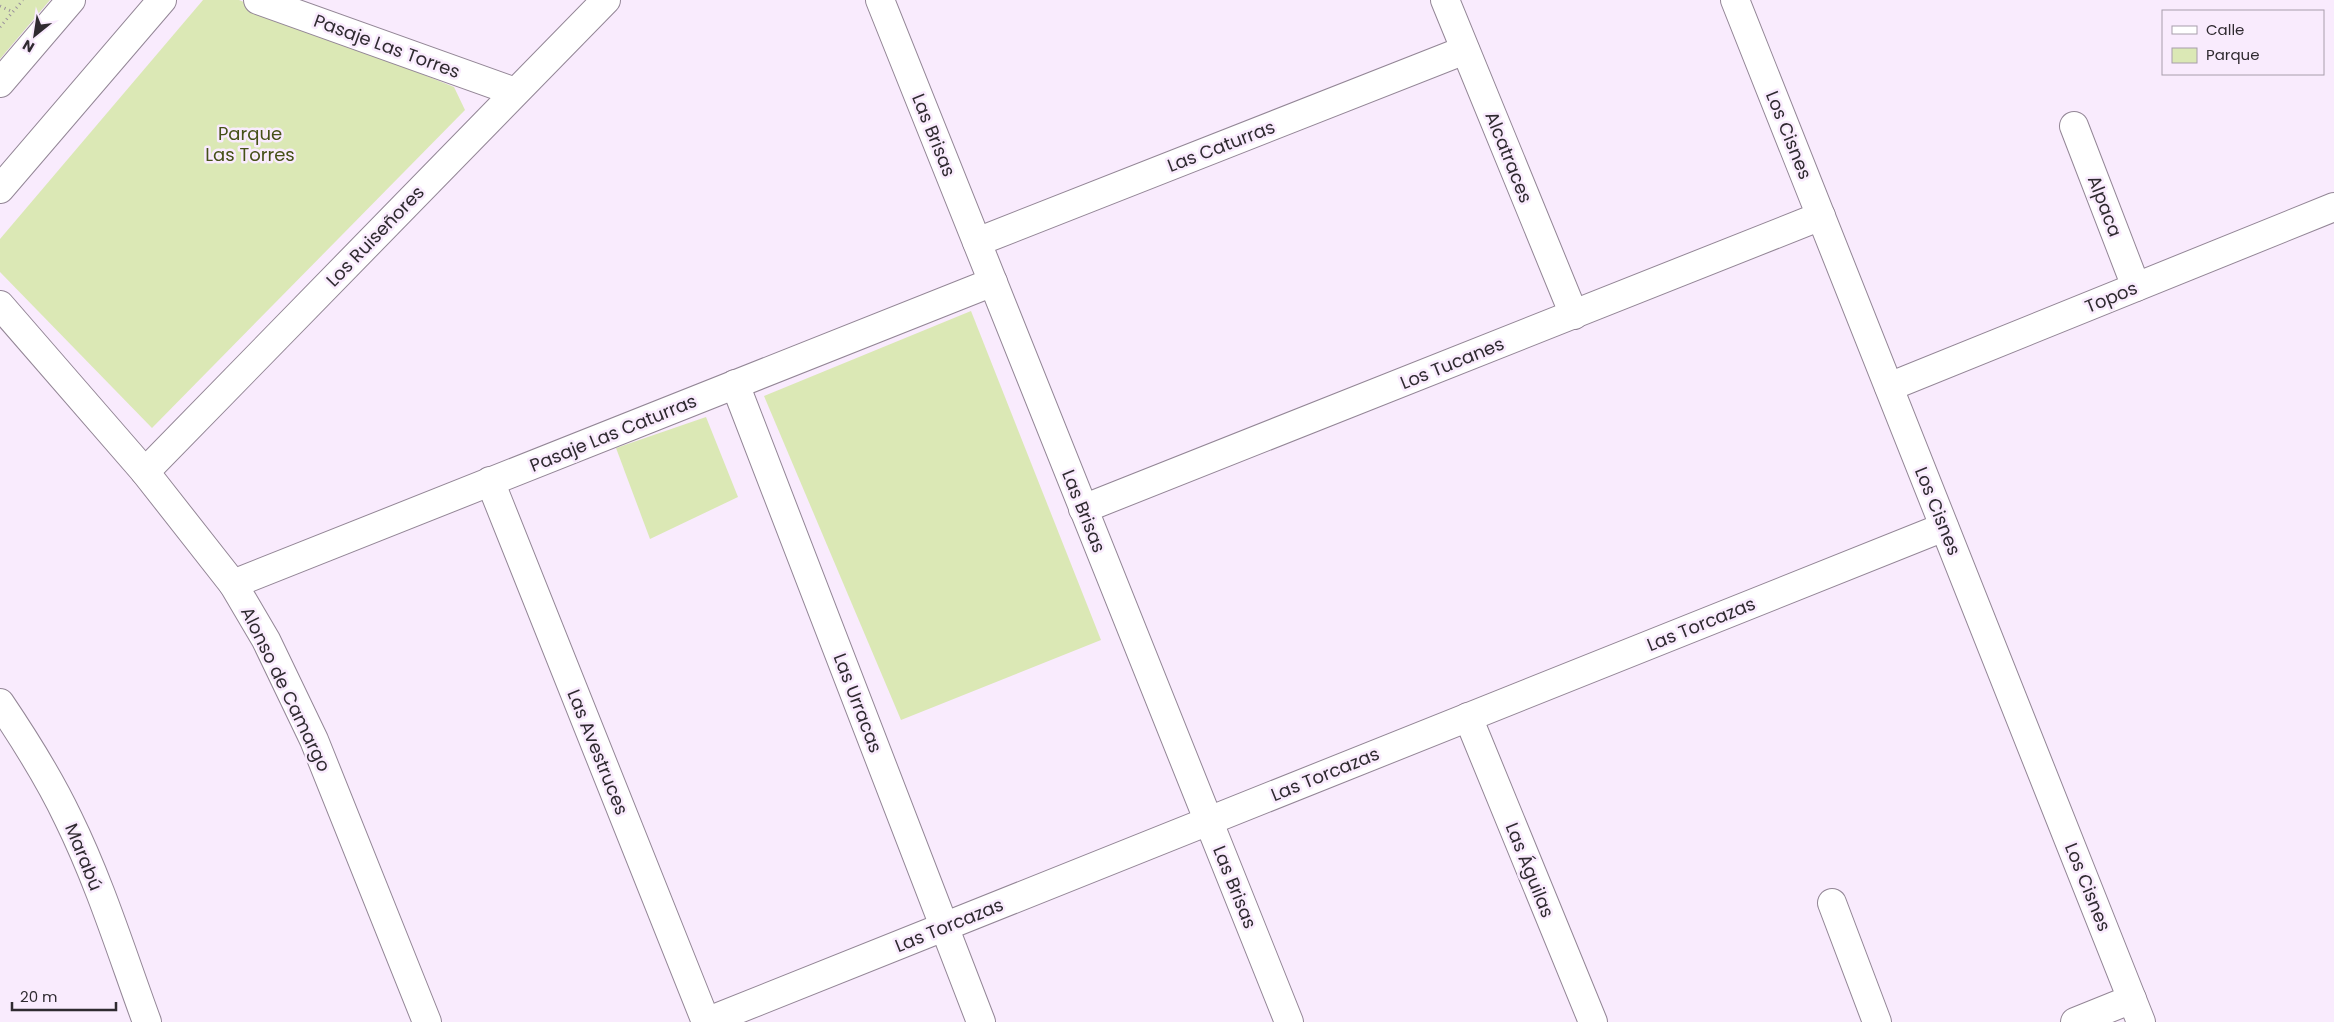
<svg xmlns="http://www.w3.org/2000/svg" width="2334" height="1022" font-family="Poppins,sans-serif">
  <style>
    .green { fill: #dbe8b5 }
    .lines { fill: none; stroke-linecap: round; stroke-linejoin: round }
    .street-casing { stroke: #938696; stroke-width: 30 }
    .highway-casing { stroke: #938696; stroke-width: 30 }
    .path { stroke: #998f9c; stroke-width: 3; stroke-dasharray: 1 4; stroke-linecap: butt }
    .street { stroke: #fff; stroke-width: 28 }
    .highway { stroke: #fff; stroke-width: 28 }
    .labels { text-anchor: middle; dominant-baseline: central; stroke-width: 5; stroke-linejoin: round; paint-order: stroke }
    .street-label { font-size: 18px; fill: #2f2a30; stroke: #f9ebfd }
    .park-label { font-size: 18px; fill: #455017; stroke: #f9ebfd }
  </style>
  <rect width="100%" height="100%" fill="#f9ebfd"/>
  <!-- green -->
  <g class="green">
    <path d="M0,0H50L0,59Z"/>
    <path d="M203,0H239L454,87L465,110L152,428L0,272V239Z"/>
    <path d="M971,311L1101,640L901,720L764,396Z"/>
    <path d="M706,417L738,497L650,539L616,448Z"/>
  </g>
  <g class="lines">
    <!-- street casing -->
    <g class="street-casing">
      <g id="street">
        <path d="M258,0L515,92"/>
        <path d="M880,0L1289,1022"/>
        <path d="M1445,0L1574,315"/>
        <path d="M1735,0L2141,1022"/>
        <path d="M2074,126L2136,287"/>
        <path d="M977,242L1465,50"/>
        <path d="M0,305L145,472L233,584L266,640L314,740L427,1022"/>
        <path d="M735,384L981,1022"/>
        <path d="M1889,387L2334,207"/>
        <path d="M145,472L606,0"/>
        <path d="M490,481L706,1022"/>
        <path d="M1083,509L1821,216"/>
        <path d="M233,584L993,282"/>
        <path d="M0,703C25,740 49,778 68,818C100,883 122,954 147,1022"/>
        <path d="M1468,717L1593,1022"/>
        <path d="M1832,903L1877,1022"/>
        <path d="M706,1022L1944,527"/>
        <path d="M2075,1022L2132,999"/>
      </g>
    </g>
    <!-- highway casing -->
    <g class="highway-casing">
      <g id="highway">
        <path d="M0,83L71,0"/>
        <path d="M0,189L162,0"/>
      </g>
    </g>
    <!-- path -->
    <g class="path">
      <path d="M0,6L13,12"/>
      <path d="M0,27L23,0"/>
    </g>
    <!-- street -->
    <use href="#street" class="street"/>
    <!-- highway -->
    <use href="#highway" class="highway"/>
  </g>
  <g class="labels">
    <!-- street labels -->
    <g class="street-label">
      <text transform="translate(387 46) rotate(20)">Pasaje Las Torres</text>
      <text transform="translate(934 135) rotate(68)">Las Brisas</text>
      <text transform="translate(1789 135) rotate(68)">Los Cisnes</text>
      <text transform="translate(1221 146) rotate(-21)">Las Caturras</text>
      <text transform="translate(1509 157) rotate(68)">Alcatraces</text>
      <text transform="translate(2105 206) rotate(69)">Alpaca</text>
      <text transform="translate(375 236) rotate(-46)">Los Ruiseñores</text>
      <text transform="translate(2111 297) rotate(-22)">Topos</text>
      <text transform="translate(1452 363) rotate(-22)">Los Tucanes</text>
      <text transform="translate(613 433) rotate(-22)">Pasaje Las Caturras</text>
      <text transform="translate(1084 511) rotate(68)">Las Brisas</text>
      <text transform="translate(1938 511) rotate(68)">Los Cisnes</text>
      <text transform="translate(1701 624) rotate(-22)">Las Torcazas</text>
      <text transform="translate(286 689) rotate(64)">Alonso de Camargo</text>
      <text transform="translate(858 703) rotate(69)">Las Urracas</text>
      <text transform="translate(598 752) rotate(68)">Las Avestruces</text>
      <text transform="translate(1325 774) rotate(-22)">Las Torcazas</text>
      <text transform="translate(84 857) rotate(68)">Marabú</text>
      <text transform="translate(1530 870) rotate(68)">Las Águilas</text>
      <text transform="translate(1235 887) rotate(68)">Las Brisas</text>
      <text transform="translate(2088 887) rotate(68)">Los Cisnes</text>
      <text transform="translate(949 925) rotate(-22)">Las Torcazas</text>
    </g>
    <!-- park labels -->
    <g class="park-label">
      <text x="250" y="133">Parque<tspan x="250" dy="21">Las Torres</tspan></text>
    </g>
  </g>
  <!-- legend -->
  <rect x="2162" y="10" width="162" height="65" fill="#f9ebfd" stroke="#a89eab"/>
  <rect x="2172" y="26" width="25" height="8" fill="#ffffff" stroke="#a89eab"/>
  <text x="2206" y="35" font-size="15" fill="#2f2a30">Calle</text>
  <rect x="2172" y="48" width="25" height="15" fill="#dbe8b5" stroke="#a89eab"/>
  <text x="2206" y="60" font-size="15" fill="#2f2a30">Parque</text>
  <!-- north arrow -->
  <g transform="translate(35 35) rotate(210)" stroke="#f9ebfd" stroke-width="4" paint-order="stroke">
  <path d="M0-4L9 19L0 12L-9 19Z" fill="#2f2a30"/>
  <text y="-8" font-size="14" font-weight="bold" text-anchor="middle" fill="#2f2a30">N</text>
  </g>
  <!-- scale -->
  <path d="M12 1002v8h104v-8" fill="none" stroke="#2f2a30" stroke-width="2.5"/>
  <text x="20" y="1002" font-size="15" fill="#2f2a30" stroke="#f9ebfd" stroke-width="4" paint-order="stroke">20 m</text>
</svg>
